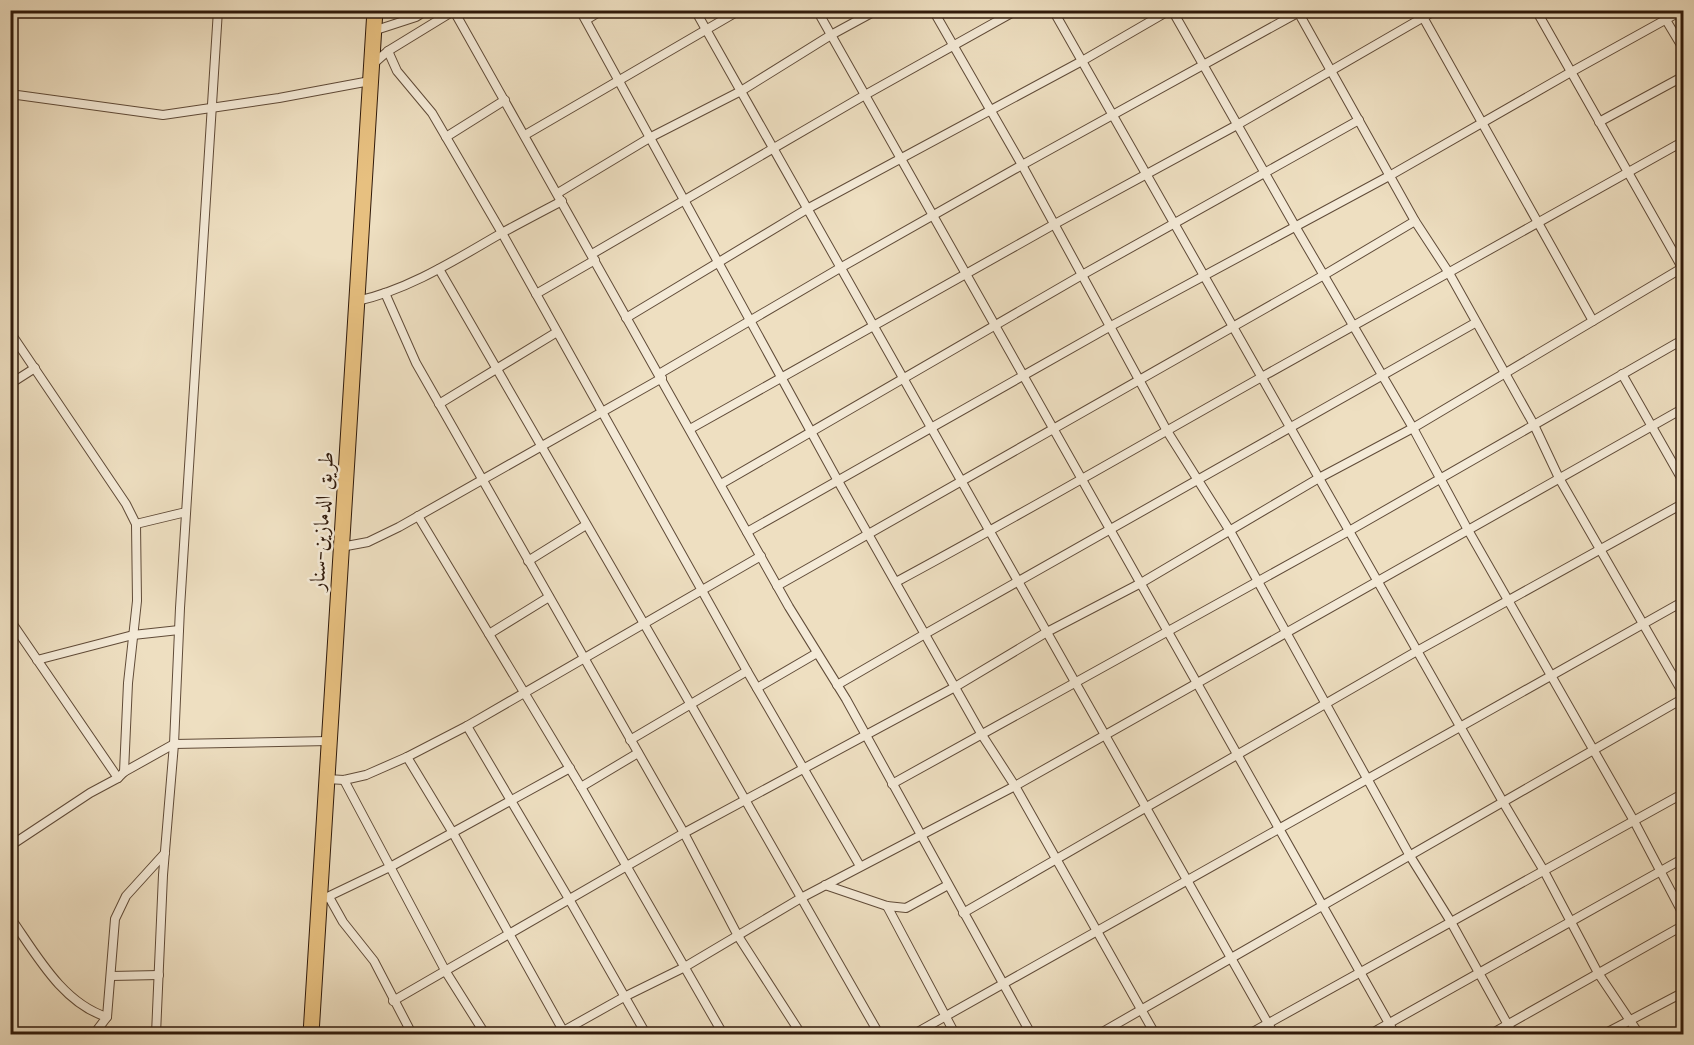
<svg xmlns="http://www.w3.org/2000/svg" width="1694" height="1045" font-family="Cardo,Amiri,serif">
  <style>
    .lines { fill: none; stroke-linecap: round; stroke-linejoin: round }
    .street-casing { stroke: #604b38; stroke-width: 10 }
    .highway-casing { stroke: #301a0b; stroke-width: 17 }
    .street { stroke: #f4ead7; stroke-width: 8 }
    .highway { stroke: #e7c080; stroke-width: 15 }
    .labels { text-anchor: middle; dominant-baseline: central; stroke-width: 5; stroke-linejoin: round; paint-order: stroke }
    .street-label { font-size: 21px; fill: #301a0b; stroke: #f4ead7 }
  </style>
  <rect width="100%" height="100%" fill="#eedfc1"/>
  <filter id="stains"><feTurbulence type="fractalNoise" baseFrequency=".00333" numOctaves="4"/><feColorMatrix values="0 0 0 0 .2 0 0 0 0 .09 0 0 0 0 .02 0 0 0 .5 -.17"/></filter>
  <radialGradient id="worn" r=".72"><stop offset=".6" stop-color="#630" stop-opacity="0"/><stop offset="1" stop-color="#630" stop-opacity=".3"/></radialGradient>
  <g class="lines">
    <!-- street casing -->
    <g class="street-casing">
      <g id="street">
        <path d="M580,10L838,481L982,735L1015,786L1155,1034"/>
        <path d="M695,10L1274,1034"/>
        <path d="M817,10L1395,1034"/>
        <path d="M933,10L1022,165L1167,431L1230,531L1410,856L1451,922L1513,1034"/>
        <path d="M1053,10L1503,802L1544,871L1598,973L1639,1034"/>
        <path d="M1172,10L1295,226L1413,428L1468,530L1634,821L1684,916"/>
        <path d="M1297,10L1415,221L1449,273L1534,425L1559,478L1684,695"/>
        <path d="M1419,10L1593,321"/>
        <path d="M1536,10L1684,271"/>
        <path d="M1660,10L1684,50"/>
        <path d="M454,11L789,607L846,699L1031,1034"/>
        <path d="M586,20L602,10"/>
        <path d="M373,31L416,17L427,10"/>
        <path d="M388,51L397,71L432,113L502,233L747,671L860,866"/>
        <path d="M372,65L388,51L455,10"/>
        <path d="M10,94L163,115L279,98L370,81"/>
        <path d="M1599,122L1684,76"/>
        <path d="M525,135L740,10"/>
        <path d="M446,137L505,100"/>
        <path d="M558,193L651,137L741,91L831,35L877,10"/>
        <path d="M592,254L865,95L1017,10"/>
        <path d="M439,269L691,705L879,1034"/>
        <path d="M385,293L416,363L684,833L738,936L801,1034"/>
        <path d="M536,294L595,260"/>
        <path d="M357,301C408,290 455,260 500,234C520,223 541,212 562,201"/>
        <path d="M626,318L807,209L1082,61L1170,10"/>
        <path d="M10,332L126,504L136,524L137,601L128,683L124,772"/>
        <path d="M659,374L840,268L1022,165L1301,11"/>
        <path d="M1622,374L1684,483"/>
        <path d="M10,384L35,368"/>
        <path d="M439,404L557,332"/>
        <path d="M690,429L1053,225L1237,125L1436,10"/>
        <path d="M721,484L1082,275L1359,120"/>
        <path d="M418,516L581,787L723,1034"/>
        <path d="M136,524L186,512"/>
        <path d="M747,532L1111,326L1391,175L1571,72L1683,10"/>
        <path d="M341,547L368,542L399,527L662,378"/>
        <path d="M528,561L586,525"/>
        <path d="M896,582C1019,516 1139,446 1260,378C1401,298 1543,221 1684,141"/>
        <path d="M777,586L1324,275L1415,221"/>
        <path d="M10,620L118,778"/>
        <path d="M489,634L549,597"/>
        <path d="M37,660L133,635L179,630"/>
        <path d="M837,685L925,634L1475,323"/>
        <path d="M757,688L817,653"/>
        <path d="M467,726L569,899L646,1034"/>
        <path d="M630,740L747,671"/>
        <path d="M407,757L453,833L565,1034"/>
        <path d="M327,779L344,780L366,775L407,757L467,726L761,556"/>
        <path d="M344,780L446,972L485,1034"/>
        <path d="M892,784L1349,531L1684,339"/>
        <path d="M581,787L638,753"/>
        <path d="M10,846L90,793L118,778L124,772L174,744L329,741"/>
        <path d="M825,885L887,906L906,908L948,885"/>
        <path d="M329,897L343,922L374,961L412,1034"/>
        <path d="M319,901L392,866L570,768"/>
        <path d="M887,906L955,1034"/>
        <path d="M963,913L1417,651L1684,503"/>
        <path d="M10,917C36,954 62,1003 107,1017"/>
        <path d="M111,976L159,975"/>
        <path d="M393,1001L684,833L955,687L1047,632L1141,583L1319,478L1413,428L1682,268"/>
        <path d="M94,1034L107,1017L115,919L126,896L165,853"/>
        <path d="M156,1034L163,875L174,744L180,608L218,10"/>
        <path d="M558,1034L624,997L683,968L801,898L1015,786L1684,408"/>
        <path d="M914,1034L1684,601"/>
        <path d="M1099,1034L1684,698"/>
        <path d="M1249,1034L1684,793"/>
        <path d="M1370,1034L1684,858"/>
        <path d="M1491,1034L1684,925"/>
        <path d="M1604,1034L1684,992"/>
      </g>
    </g>
    <!-- highway casing -->
    <g class="highway-casing">
      <path id="highway" d="M311,1034L375,10"/>
    </g>
    <!-- street -->
    <use href="#street" class="street"/>
    <!-- highway -->
    <use href="#highway" class="highway"/>
  </g>
  <g class="labels">
    <!-- street labels -->
    <g class="street-label">
      <text transform="translate(322 521) rotate(-86)">طريق الدمازين-سنار</text>
    </g>
  </g>
  <!-- margin -->
  <rect width="1694" height="1045" fill="none" stroke="#eedfc1" stroke-width="36"/>
  <rect x="12" y="12" width="1670" height="1021" fill="none" stroke="#301a0b" stroke-width="3"/>
  <rect x="18" y="18" width="1658" height="1009" fill="none" stroke="#301a0b" stroke-width="1.5"/>
  <rect width="100%" height="100%" filter="url(#stains)"/>
  <rect width="100%" height="100%" fill="url(#worn)"/>
</svg>
